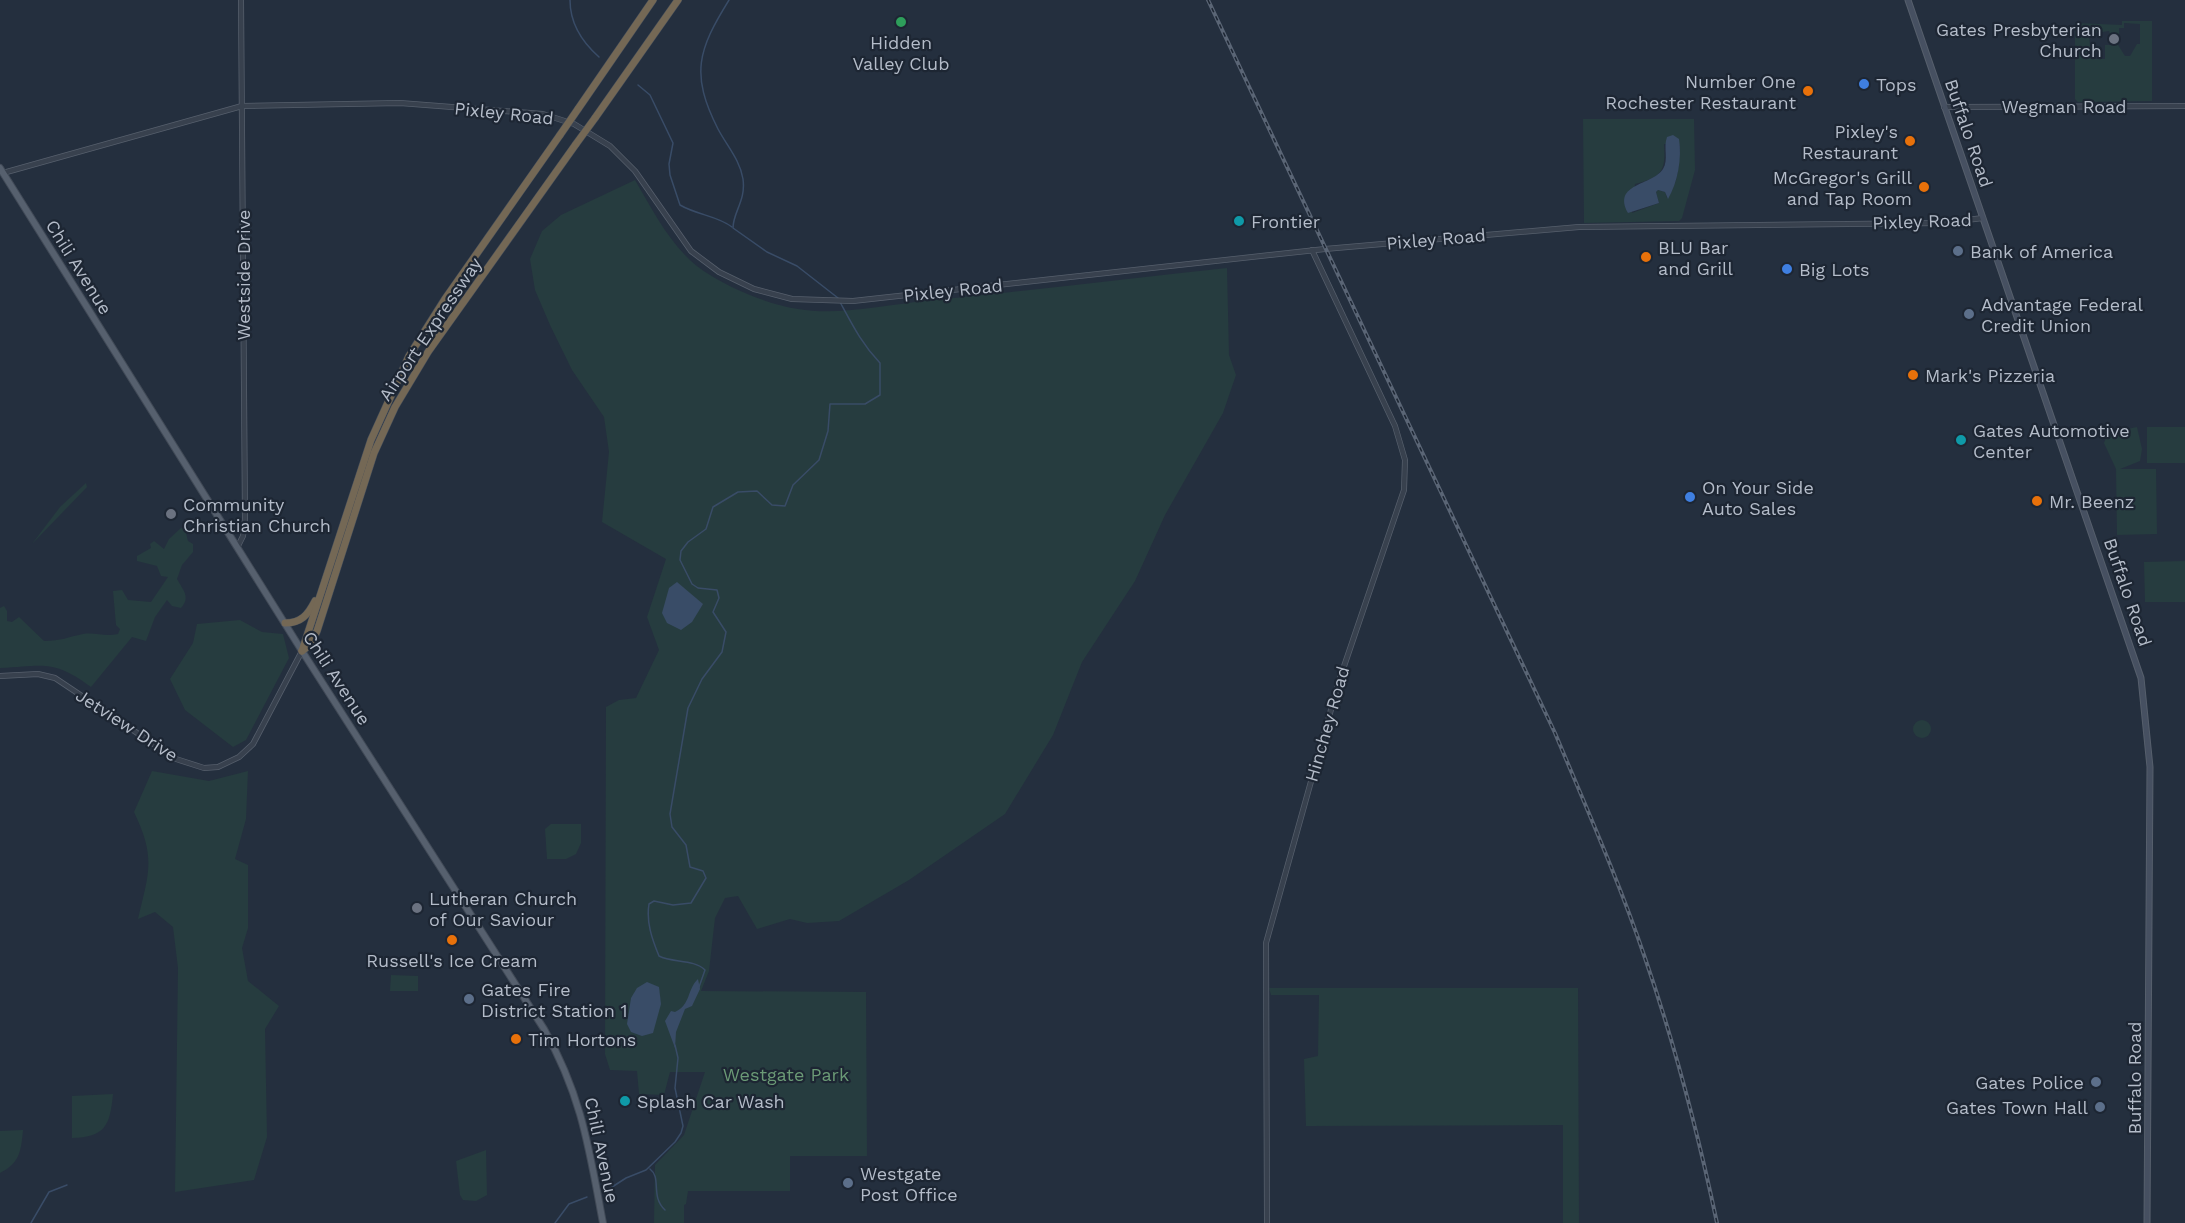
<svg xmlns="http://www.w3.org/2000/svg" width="2185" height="1223" font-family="'Work Sans',sans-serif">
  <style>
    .green { fill: #263c3f; fill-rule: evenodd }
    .water { fill: #394c67 }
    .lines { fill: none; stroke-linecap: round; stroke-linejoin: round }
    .stream { stroke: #394c67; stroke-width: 1.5 }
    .tertiary-casing { stroke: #565f6c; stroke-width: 6 }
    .secondary-casing { stroke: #565f6c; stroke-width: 7 }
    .primary-casing { stroke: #414a57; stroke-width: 8 }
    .motorway-casing { stroke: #434c59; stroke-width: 8 }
    .tertiary { stroke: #38414e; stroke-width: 4.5 }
    .secondary { stroke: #465061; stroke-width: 5 }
    .primary { stroke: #56606e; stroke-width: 6 }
    .motorway { stroke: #746855; stroke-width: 7 }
    .rail-casing { stroke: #5a6575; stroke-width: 4 }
    .rail { stroke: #1d2633; stroke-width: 1.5; stroke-dasharray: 4.5; stroke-linecap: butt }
    .motorway-bridge-casing { stroke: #434c59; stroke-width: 8; stroke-linecap: butt }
    .motorway-bridge { stroke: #746855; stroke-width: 7 }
    .leisure-dot { fill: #2e9e5b; stroke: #1d2633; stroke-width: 2 }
    .worship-dot { fill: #6b7280; stroke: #1d2633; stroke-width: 2 }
    .shop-dot { fill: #3f7fe0; stroke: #1d2633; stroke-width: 2 }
    .food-dot { fill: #e8710a; stroke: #1d2633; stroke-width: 2 }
    .culture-dot { fill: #0f9aa8; stroke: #1d2633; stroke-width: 2 }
    .service-dot { fill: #5c6f8a; stroke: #1d2633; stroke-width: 2 }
    .labels { text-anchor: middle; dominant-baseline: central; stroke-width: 4.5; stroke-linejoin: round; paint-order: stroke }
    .poi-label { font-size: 18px; fill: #b4bcc9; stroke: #1d2633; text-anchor: start }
    .street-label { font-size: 18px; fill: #b4bcc9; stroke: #1d2633 }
    .park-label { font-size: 18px; fill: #6b9a76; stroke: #1d2633 }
  </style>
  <rect width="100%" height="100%" fill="#242f3e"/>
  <!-- green -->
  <g class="green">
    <path d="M2122,21H2152V101L2078,102L2075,99V23L2122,25ZM2124,23L2140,24V44H2137L2130,56H2125L2118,45H2105V59H2091L2089,34L2109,31L2110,34H2119V28H2124Z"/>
    <path d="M1583,119H1694L1695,170L1682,218L1679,221L1584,223ZM1664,144L1680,145C1679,162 1679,184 1667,198L1665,192L1658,190L1656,192L1659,203L1632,213L1635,184C1662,177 1666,171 1664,144Z"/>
    <path d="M635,180C655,214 675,255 710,275C736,291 768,304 798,309C838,316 885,305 925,301C1025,291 1126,279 1227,268L1229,355L1236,375L1223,413L1165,515L1135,581L1082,662L1053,735L1005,814L909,880L839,921L807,923L790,919L757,929L738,896L725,898L715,918L709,971L701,991L866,992L867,1156H790V1191H688L686,1204L684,1205V1223H654L655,1165L684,1135L705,1072H670L664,1095L639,1094L637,1071L610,1070L605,1054L606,707L619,700L636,698L659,650L647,617L666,559L602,522L609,452L604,417L572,370L550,325L535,290L530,259L542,231L561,215Z"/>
    <path d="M2137,427L2142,449L2140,461L2120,469H2156L2157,534L2117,535L2116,469L2104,443L2108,433Z"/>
    <rect x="2147" y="427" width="38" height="36"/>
    <path d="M86,483L87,487L32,544L60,507Z"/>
    <path d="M181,528L185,529L188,541L193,544V552L182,565L177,579C183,590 191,597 181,608L172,606L167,600L155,617L146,641L132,637L91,687C53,659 45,666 0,668V608L4,606L7,611V621L12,622L19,617L44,641C61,641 68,637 83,634C95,632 105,637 118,634L120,629L116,625L113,591L122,590L128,600L151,602L168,577L161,576L157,566L137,561V556L151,548L150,544L154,541L164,549L169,539Z"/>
    <path d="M2185,561V602H2145L2144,562Z"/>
    <path d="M240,620L262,632L283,634L289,658L246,740L233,747L185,710L170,679L193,643L197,624Z"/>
    <circle cx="1922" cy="729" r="9"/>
    <path d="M152,771L209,781L248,771L246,819L235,859L248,865V928L242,948L248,981L279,1006L265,1029L267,1137L254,1180L175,1192L178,968L173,927L155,912L138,919C149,872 156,858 134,812Z"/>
    <path d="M551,824H581V843L576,854L566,859H547L545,829Z"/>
    <path d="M391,975L418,976V991H390Z"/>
    <path d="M1269,988H1578L1579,1223H1563V1125L1306,1126L1304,1059L1318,1056L1319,995H1271Z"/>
    <path d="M113,1094C110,1126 105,1137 72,1138V1096Z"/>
    <path d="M23,1130C21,1151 20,1163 0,1173V1131Z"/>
    <path d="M486,1150L487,1195L476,1201L463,1200L460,1195L456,1161Z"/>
  </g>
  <!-- water -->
  <g class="water">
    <path d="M1673,135L1679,139C1682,158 1678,182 1668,199L1665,192L1658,190L1656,192L1659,203L1628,213C1612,183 1652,186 1663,169C1669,160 1663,147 1667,137Z"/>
    <path d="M677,582L703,604L692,622L681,630L667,623L662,613L669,588Z"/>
    <path d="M698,979L700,989L692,1006L685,1009L676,1032L675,1048L665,1021L671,1011L675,1012C691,1005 687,989 698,979Z"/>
    <path d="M647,982L659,987L661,1004L653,1033L642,1036L631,1032L627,1024L631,998L637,988Z"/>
  </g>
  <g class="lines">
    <!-- stream -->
    <g class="stream">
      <path d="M570,0C570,24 582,42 599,57"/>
      <path d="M729,0C698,50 690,74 718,129C727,146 740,160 743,179C746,201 733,212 733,228L767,252L797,266L838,298"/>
      <path d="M638,85L650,95L673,143L669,164L670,175L680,205C697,215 718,216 732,227"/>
      <path d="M699,987L705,970C694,959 672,963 659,956C652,939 646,922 649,904L654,901L673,905L691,903L706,878L703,871L690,867L686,845L672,827L670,814L688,708L702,679L722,652L726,632L713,612L719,598L717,590L698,588L692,584L680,560L681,551L688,542L706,529L713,507L738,492L757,491L772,505L785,506L793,485L819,460L828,431L830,404H865L880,395V363C862,344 853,326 840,302"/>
      <path d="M650,1169C662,1178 650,1196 665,1210"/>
      <path d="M609,1189L626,1178L646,1170L675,1142L681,1133L683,1126L675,1088L678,1058L675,1045"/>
      <path d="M31,1223L49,1192L67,1185"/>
      <path d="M555,1223L569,1204L587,1197"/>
    </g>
    <!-- tertiary casing -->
    <g class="tertiary-casing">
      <g id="tertiary">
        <path d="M1944,107L2185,106"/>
        <path d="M3,173L242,106L400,103L543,114L574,124L610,146L635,171L691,251L719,272L754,289L792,299L853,301L1325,249L1579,227L1942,223L1983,218"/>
        <path d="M237,548L243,536L245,519L241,0"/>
        <path d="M0,676L38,674L55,678L176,759L204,768L218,767L239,757L253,744L302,651"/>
        <path d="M1267,1223L1266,943L1339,681L1404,490L1405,460L1395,426L1312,250"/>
      </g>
    </g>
    <!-- secondary casing -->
    <g class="secondary-casing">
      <path id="secondary" d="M1908,0L2141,678L2150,767L2147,1223"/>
    </g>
    <!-- primary casing -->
    <g class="primary-casing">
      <path id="primary" d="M0,168L302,651L544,1029C582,1096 589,1149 603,1223"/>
    </g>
    <!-- motorway casing -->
    <g class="motorway-casing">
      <g id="motorway">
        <path d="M578,109L653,0"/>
        <path d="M595,118L678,0"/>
        <path d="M285,623C301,623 308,615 315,601"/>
        <path d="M302,651L311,644L317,631L374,453L395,407L428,352L576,144"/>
        <path d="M302,651L371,440L409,356L445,299L560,135"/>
      </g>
    </g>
    <!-- tertiary -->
    <use href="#tertiary" class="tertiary"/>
    <!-- secondary -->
    <use href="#secondary" class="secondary"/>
    <!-- primary -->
    <use href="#primary" class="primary"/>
    <!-- motorway -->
    <use href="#motorway" class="motorway"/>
    <!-- rail casing -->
    <g class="rail-casing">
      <path id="rail" d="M1208,0L1555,733C1586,807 1619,881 1645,958C1675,1045 1698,1133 1717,1223"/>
    </g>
    <!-- rail -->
    <use href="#rail" class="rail"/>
    <!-- motorway-bridge casing -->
    <g class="motorway-bridge-casing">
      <g id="motorway-bridge">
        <path d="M560,135L578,109"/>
        <path d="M576,144L595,118"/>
      </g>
    </g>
    <!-- motorway-bridge -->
    <use href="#motorway-bridge" class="motorway-bridge"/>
  </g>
  <!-- markers -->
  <circle class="leisure-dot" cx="901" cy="22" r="6"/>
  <g class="worship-dot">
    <circle cx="2114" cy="39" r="6"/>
    <circle cx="171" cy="514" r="6"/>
    <circle cx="417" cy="908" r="6"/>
  </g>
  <g class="shop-dot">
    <circle cx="1864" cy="84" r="6"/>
    <circle cx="1787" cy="269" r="6"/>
    <circle cx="1690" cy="497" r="6"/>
  </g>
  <g class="food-dot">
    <circle cx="1808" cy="91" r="6"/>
    <circle cx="1910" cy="141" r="6"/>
    <circle cx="1924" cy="187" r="6"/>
    <circle cx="1646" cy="257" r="6"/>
    <circle cx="1913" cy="375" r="6"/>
    <circle cx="2037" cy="501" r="6"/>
    <circle cx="452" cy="940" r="6"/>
    <circle cx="516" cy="1039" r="6"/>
  </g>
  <g class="culture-dot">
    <circle cx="1239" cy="221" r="6"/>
    <circle cx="1961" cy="440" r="6"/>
    <circle cx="625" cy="1101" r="6"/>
  </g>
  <g class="service-dot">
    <circle cx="1958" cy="251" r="6"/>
    <circle cx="1969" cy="314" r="6"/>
    <circle cx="469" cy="999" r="6"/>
    <circle cx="2096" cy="1082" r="6"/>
    <circle cx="2100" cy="1107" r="6"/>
    <circle cx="848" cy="1183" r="6"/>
  </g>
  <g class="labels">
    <!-- poi labels -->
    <g class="poi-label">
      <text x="2102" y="29" text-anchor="end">Gates Presbyterian<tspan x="2102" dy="21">Church</tspan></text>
      <text x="901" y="42" text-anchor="middle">Hidden<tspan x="901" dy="21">Valley Club</tspan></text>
      <text x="1796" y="81" text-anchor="end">Number One<tspan x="1796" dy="21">Rochester Restaurant</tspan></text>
      <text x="1876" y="84">Tops</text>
      <text x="1898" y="131" text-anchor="end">Pixley's<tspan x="1898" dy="21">Restaurant</tspan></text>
      <text x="1912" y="177" text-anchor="end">McGregor's Grill<tspan x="1912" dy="21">and Tap Room</tspan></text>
      <text x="1251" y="221">Frontier</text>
      <text x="1658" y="247">BLU Bar<tspan x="1658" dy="21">and Grill</tspan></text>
      <text x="1970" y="251">Bank of America</text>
      <text x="1799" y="269">Big Lots</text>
      <text x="1981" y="304">Advantage Federal<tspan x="1981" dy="21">Credit Union</tspan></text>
      <text x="1925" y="375">Mark's Pizzeria</text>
      <text x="1973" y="430">Gates Automotive<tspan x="1973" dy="21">Center</tspan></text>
      <text x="1702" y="487">On Your Side<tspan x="1702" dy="21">Auto Sales</tspan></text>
      <text x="2049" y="501">Mr. Beenz</text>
      <text x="183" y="504">Community<tspan x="183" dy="21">Christian Church</tspan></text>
      <text x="429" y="898">Lutheran Church<tspan x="429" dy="21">of Our Saviour</tspan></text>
      <text x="452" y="960" text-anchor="middle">Russell's Ice Cream</text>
      <text x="481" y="989">Gates Fire<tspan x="481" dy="21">District Station 1</tspan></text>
      <text x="528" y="1039">Tim Hortons</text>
      <text x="2084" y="1082" text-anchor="end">Gates Police</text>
      <text x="637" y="1101">Splash Car Wash</text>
      <text x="2088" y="1107" text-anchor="end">Gates Town Hall</text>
      <text x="860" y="1173">Westgate<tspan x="860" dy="21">Post Office</tspan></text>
    </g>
    <!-- street labels -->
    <g class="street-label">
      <text x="2064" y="106">Wegman Road</text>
      <text transform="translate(504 113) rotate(6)">Pixley Road</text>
      <text transform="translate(1969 133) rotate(71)">Buffalo Road</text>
      <text transform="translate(1922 221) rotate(-2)">Pixley Road</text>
      <text transform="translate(1436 239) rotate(-5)">Pixley Road</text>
      <text transform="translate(79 267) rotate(58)">Chili Avenue</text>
      <text transform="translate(243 275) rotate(-90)">Westside Drive</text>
      <text transform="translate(953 290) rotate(-6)">Pixley Road</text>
      <text transform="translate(430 329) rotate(-56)">Airport Expressway</text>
      <text transform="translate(2128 592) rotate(71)">Buffalo Road</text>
      <text transform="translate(337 678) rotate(57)">Chili Avenue</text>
      <text transform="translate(1327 724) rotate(-74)">Hinchey Road</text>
      <text transform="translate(127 725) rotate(33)">Jetview Drive</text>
      <text transform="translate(2134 1078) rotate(-90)">Buffalo Road</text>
      <text transform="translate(602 1150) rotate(78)">Chili Avenue</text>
    </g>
    <!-- park labels -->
    <g class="park-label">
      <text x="786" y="1074">Westgate Park</text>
    </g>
  </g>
</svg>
